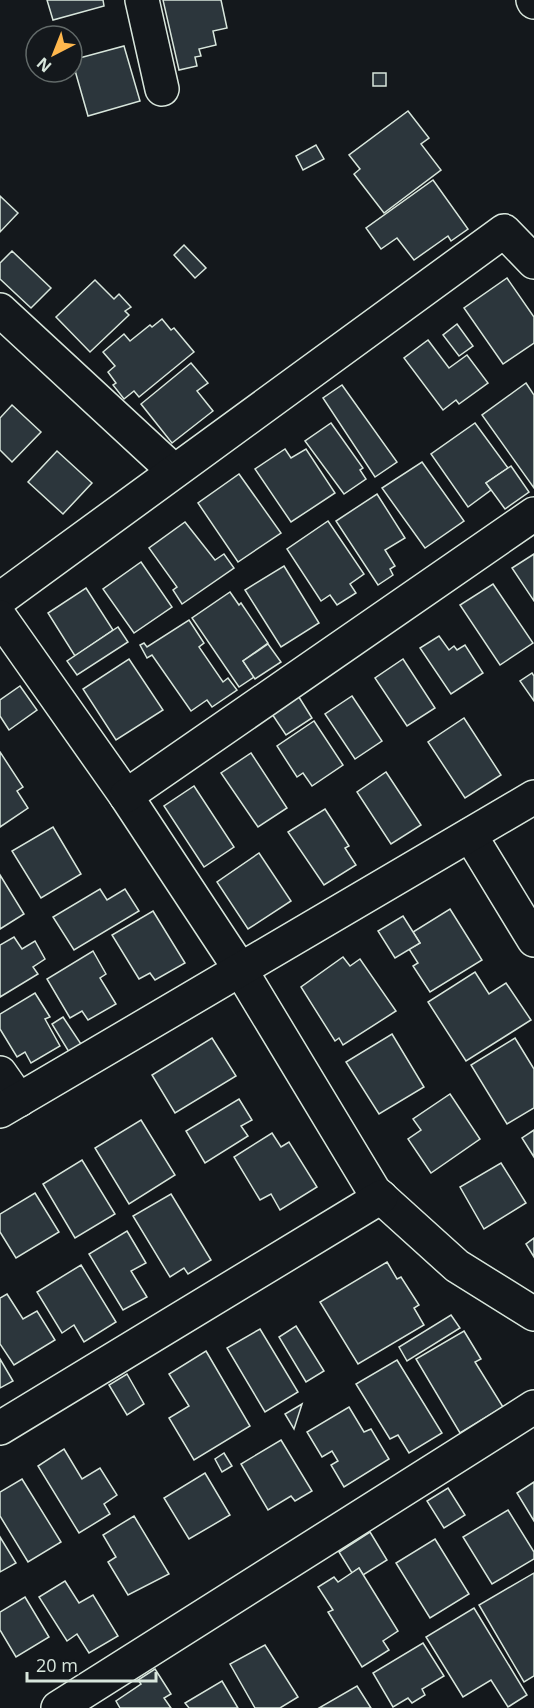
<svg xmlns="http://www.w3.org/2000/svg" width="534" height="1708" font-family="'Open Sans',sans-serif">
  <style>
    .building { fill: #2c363c; stroke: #d8e6dc; stroke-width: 1.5 }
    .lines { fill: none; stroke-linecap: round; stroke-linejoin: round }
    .minor-casing { stroke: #d8e6dc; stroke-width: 36 }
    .minor { stroke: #14181c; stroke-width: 33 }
  </style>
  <rect width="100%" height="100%" fill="#14181c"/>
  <!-- building -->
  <g class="building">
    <path d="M47,0H103L104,6L53,20Z"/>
    <path d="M163,0H221L227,28L213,31L216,45L199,49L201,56L195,57L197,66L179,70Z"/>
    <path d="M76,38L78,52L72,53V39Z"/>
    <path d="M124,46L140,101L88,116L72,60Z"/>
    <rect x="373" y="73" width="13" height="13"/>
    <path d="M408,111L429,138L421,144L441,170L384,213L354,174L360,169L349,155Z"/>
    <path d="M316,145L324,159L303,170L296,156Z"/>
    <path d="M433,180L468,229L451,241L448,236L414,260L397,238L381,249L366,228Z"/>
    <path d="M0,196L18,213L0,232Z"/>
    <path d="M184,245L206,268L195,278L174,255Z"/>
    <path d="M12,251L51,288L31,308L0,279V263Z"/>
    <path d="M507,278L534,317V343L503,364L464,308Z"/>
    <path d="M95,280L114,299L119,294L131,307L125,311L129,315L90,352L56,317Z"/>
    <path d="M162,319L171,330L174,328L194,352L139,397L134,391L124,399L113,385L116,383L108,372L115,366L103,352L124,334L130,341L150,325L152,327Z"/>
    <path d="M457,324L473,346L459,356L443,335Z"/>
    <path d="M428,340L449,368L467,355L488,383L459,404L456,400L443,410L404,358Z"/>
    <path d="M191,363L208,383L197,391L213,411L172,443L141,404Z"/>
    <path d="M526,383L534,395V488L482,415Z"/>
    <path d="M342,385L397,462L375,477L323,398Z"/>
    <path d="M12,405L41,432L12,462L0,450V418Z"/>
    <path d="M331,423L363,468L360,470L366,479L344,494L305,441Z"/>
    <path d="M475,423L508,468L486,483L491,490L468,507L431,454Z"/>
    <path d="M285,449L291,458L306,449L335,493L291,522L255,469Z"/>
    <path d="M57,451L92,483L63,514L28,482Z"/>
    <path d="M422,462L464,521L425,548L382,488Z"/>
    <path d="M511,466L529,492L505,509L486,483Z"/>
    <path d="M239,474L281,533L238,562L198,503Z"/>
    <path d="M377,494L405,538L385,550L395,566L390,569L393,575L378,585L336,521Z"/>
    <path d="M328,521L364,574L350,584L356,593L337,605L330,595L321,601L287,549Z"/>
    <path d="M185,522L215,560L224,554L234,568L182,604L173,590L177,587L149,548Z"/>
    <path d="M534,554V601L512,568Z"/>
    <path d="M141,562L172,607L134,633L103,589Z"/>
    <path d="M284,566L319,623L281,647L245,590Z"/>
    <path d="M493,584L533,643L500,665L460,605Z"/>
    <path d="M86,588L113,630L75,656L48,613Z"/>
    <path d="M230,592L239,605L241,603L268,643L243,661L254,677L239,687L192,618Z"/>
    <path d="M189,620L204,643L199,647L223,682L228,678L237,690L212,707L207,700L191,711L152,655L147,658L140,645L144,643L147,647Z"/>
    <path d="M118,627L128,642L77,675L67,661Z"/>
    <path d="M439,636L449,650L454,646L457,650L465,645L483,673L451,694L420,648Z"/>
    <path d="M268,644L281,662L255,679L243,661Z"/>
    <path d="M129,659L163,710L116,740L83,689Z"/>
    <path d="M403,659L435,708L407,726L375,678Z"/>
    <path d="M532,673L534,676V701L520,681Z"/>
    <path d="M20,686L37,710L9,730L0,716V700Z"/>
    <path d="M297,694L312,718L286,735L270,711Z"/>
    <path d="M352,696L382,741L355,759L325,714Z"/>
    <path d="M464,718L501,775L465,798L428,742Z"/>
    <path d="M314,721L343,765L312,786L303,773L297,777L277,746Z"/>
    <path d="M0,752L23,787L17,791L28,808L0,827Z"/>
    <path d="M251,753L287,808L258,827L221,773Z"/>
    <path d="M386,772L421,825L391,844L357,792Z"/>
    <path d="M194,786L234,847L204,867L164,806Z"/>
    <path d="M325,809L349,846L345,848L356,865L324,885L288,832Z"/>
    <path d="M53,827L81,874L41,898L12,851Z"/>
    <path d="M259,853L291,901L248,929L217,882Z"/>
    <path d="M0,875L24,914L0,929Z"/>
    <path d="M100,889L107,900L125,889L139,911L74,950L53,917Z"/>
    <path d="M450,909L482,960L430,992L413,966L418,963L409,949L420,943L413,932Z"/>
    <path d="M153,911L185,963L155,980L150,973L139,979L112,935Z"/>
    <path d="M403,916L420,943L395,958L378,931Z"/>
    <path d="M14,937L22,949L35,941L45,959L33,967L38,974L0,997V945Z"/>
    <path d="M93,951L106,974L100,978L116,1004L88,1020L82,1011L70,1018L47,979Z"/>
    <path d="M343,957L350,966L360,959L396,1011L343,1045L339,1038L335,1041L301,987Z"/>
    <path d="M475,972L489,994L506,983L531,1020L466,1061L428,1002Z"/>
    <path d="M35,993L50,1017L45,1019L60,1046L31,1063L25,1052L17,1057L0,1029V1014Z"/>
    <path d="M63,1017L81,1044L69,1052L52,1024Z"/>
    <path d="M392,1034L424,1087L379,1114L346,1062Z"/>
    <path d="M212,1038L236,1076L175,1113L152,1075Z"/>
    <path d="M515,1038L534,1069V1108L507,1124L471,1065Z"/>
    <path d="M450,1094L480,1139L431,1173L408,1139L421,1130L413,1119Z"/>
    <path d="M239,1099L252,1120L241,1126L248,1136L205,1163L186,1131Z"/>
    <path d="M141,1120L175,1175L129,1204L95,1148Z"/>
    <path d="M534,1130V1157L522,1138Z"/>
    <path d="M272,1133L281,1147L289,1142L317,1187L280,1210L271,1194L260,1200L234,1157Z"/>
    <path d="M82,1160L115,1214L75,1238L43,1184Z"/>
    <path d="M501,1163L526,1203L484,1229L460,1187Z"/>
    <path d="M35,1193L59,1232L16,1258L0,1232V1214Z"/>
    <path d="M171,1194L211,1260L188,1274L184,1268L170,1277L133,1216Z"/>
    <path d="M127,1231L146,1263L131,1271L147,1297L123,1310L89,1254Z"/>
    <path d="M534,1238V1257L526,1244Z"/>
    <path d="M387,1262L397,1279L401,1277L419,1305L414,1308L424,1325L358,1364L320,1302Z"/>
    <path d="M81,1265L116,1322L84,1342L74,1325L62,1333L37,1292Z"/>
    <path d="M7,1294L23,1319L37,1311L55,1340L14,1365L0,1344V1298Z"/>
    <path d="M451,1315L460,1328L407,1361L399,1347Z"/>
    <path d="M296,1326L324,1371L306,1382L279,1337Z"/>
    <path d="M260,1329L298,1392L265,1412L227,1348Z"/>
    <path d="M464,1331L481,1359L475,1362L503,1407L460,1433L416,1359Z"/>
    <path d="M206,1351L250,1426L194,1460L169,1418L189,1406L169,1374Z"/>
    <path d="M0,1359L13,1381L0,1388Z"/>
    <path d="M397,1360L442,1433L409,1453L398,1435L390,1439L356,1384Z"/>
    <path d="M127,1374L144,1404L127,1415L109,1385Z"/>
    <path d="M302,1404L294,1429L285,1414Z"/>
    <path d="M349,1407L364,1432L371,1429L389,1459L344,1487L331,1465L338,1461L332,1451L322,1457L307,1432Z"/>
    <path d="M281,1440L312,1491L295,1501L291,1496L268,1510L241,1464Z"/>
    <path d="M64,1449L82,1479L100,1468L117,1495L104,1504L110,1514L79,1533L38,1466Z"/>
    <path d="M224,1453L232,1466L222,1472L215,1459Z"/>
    <path d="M205,1473L230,1515L189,1539L164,1498Z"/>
    <path d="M22,1479L61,1542L28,1562L0,1516V1492Z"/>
    <path d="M534,1482V1521L517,1493Z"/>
    <path d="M448,1488L465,1515L444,1528L427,1501Z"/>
    <path d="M508,1510L534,1552V1559L492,1584L463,1537Z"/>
    <path d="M134,1516L169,1574L128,1595L108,1562L116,1557L103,1535Z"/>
    <path d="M370,1532L387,1560L363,1575L359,1568L352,1573L339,1552Z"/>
    <path d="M0,1537L16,1563L0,1572Z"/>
    <path d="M435,1539L469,1594L430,1618L396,1563Z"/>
    <path d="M359,1568L398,1631L383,1641L389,1650L362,1667L328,1612L333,1610L318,1587L334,1577L338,1582Z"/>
    <path d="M534,1573V1676L524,1682L479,1605Z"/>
    <path d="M65,1581L79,1603L93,1595L118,1636L89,1653L77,1634L67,1641L39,1597Z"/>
    <path d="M25,1597L49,1637L16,1657L0,1630V1612Z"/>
    <path d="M474,1608L527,1695L508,1707L491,1680L463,1697L426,1637Z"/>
    <path d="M423,1643L444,1676L422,1689L425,1695L412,1703L408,1698L393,1707L373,1673Z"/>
    <path d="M265,1645L298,1697L280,1708H255L230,1664Z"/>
    <path d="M155,1669L171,1694L164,1698L171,1708H120L116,1701L141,1684L138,1680Z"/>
    <path d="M222,1681L238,1708H189L185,1703Z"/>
    <path d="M357,1686L371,1708H319Z"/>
  </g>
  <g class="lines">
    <!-- minor casing -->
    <g class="minor-casing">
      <g id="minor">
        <path d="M142,0L162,89"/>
        <path d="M533,0L534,2"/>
        <path d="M0,310L174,471"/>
        <path d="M0,599L504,231L534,262"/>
        <path d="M0,617L126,796L240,969L374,1191L457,1266L534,1314"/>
        <path d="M126,796L534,514"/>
        <path d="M470,835L534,940"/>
        <path d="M0,1073L19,1100"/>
        <path d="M0,1111L534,797"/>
        <path d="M0,1428L381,1197"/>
        <path d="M58,1708L534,1407"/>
      </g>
    </g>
    <!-- minor -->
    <use href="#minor" class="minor"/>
  </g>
  <!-- north arrow -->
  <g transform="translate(54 54) rotate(222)"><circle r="28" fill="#14181c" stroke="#626a69" stroke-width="1.5"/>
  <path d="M0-4.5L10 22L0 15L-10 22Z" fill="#ffb74d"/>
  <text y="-9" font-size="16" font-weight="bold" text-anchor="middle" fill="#d8e6dc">N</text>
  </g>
  <!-- scale -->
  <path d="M27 1672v9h129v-9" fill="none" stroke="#d8e6dc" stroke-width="3"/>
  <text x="36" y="1672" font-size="18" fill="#d8e6dc" stroke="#14181c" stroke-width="4.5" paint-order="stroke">20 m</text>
</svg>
